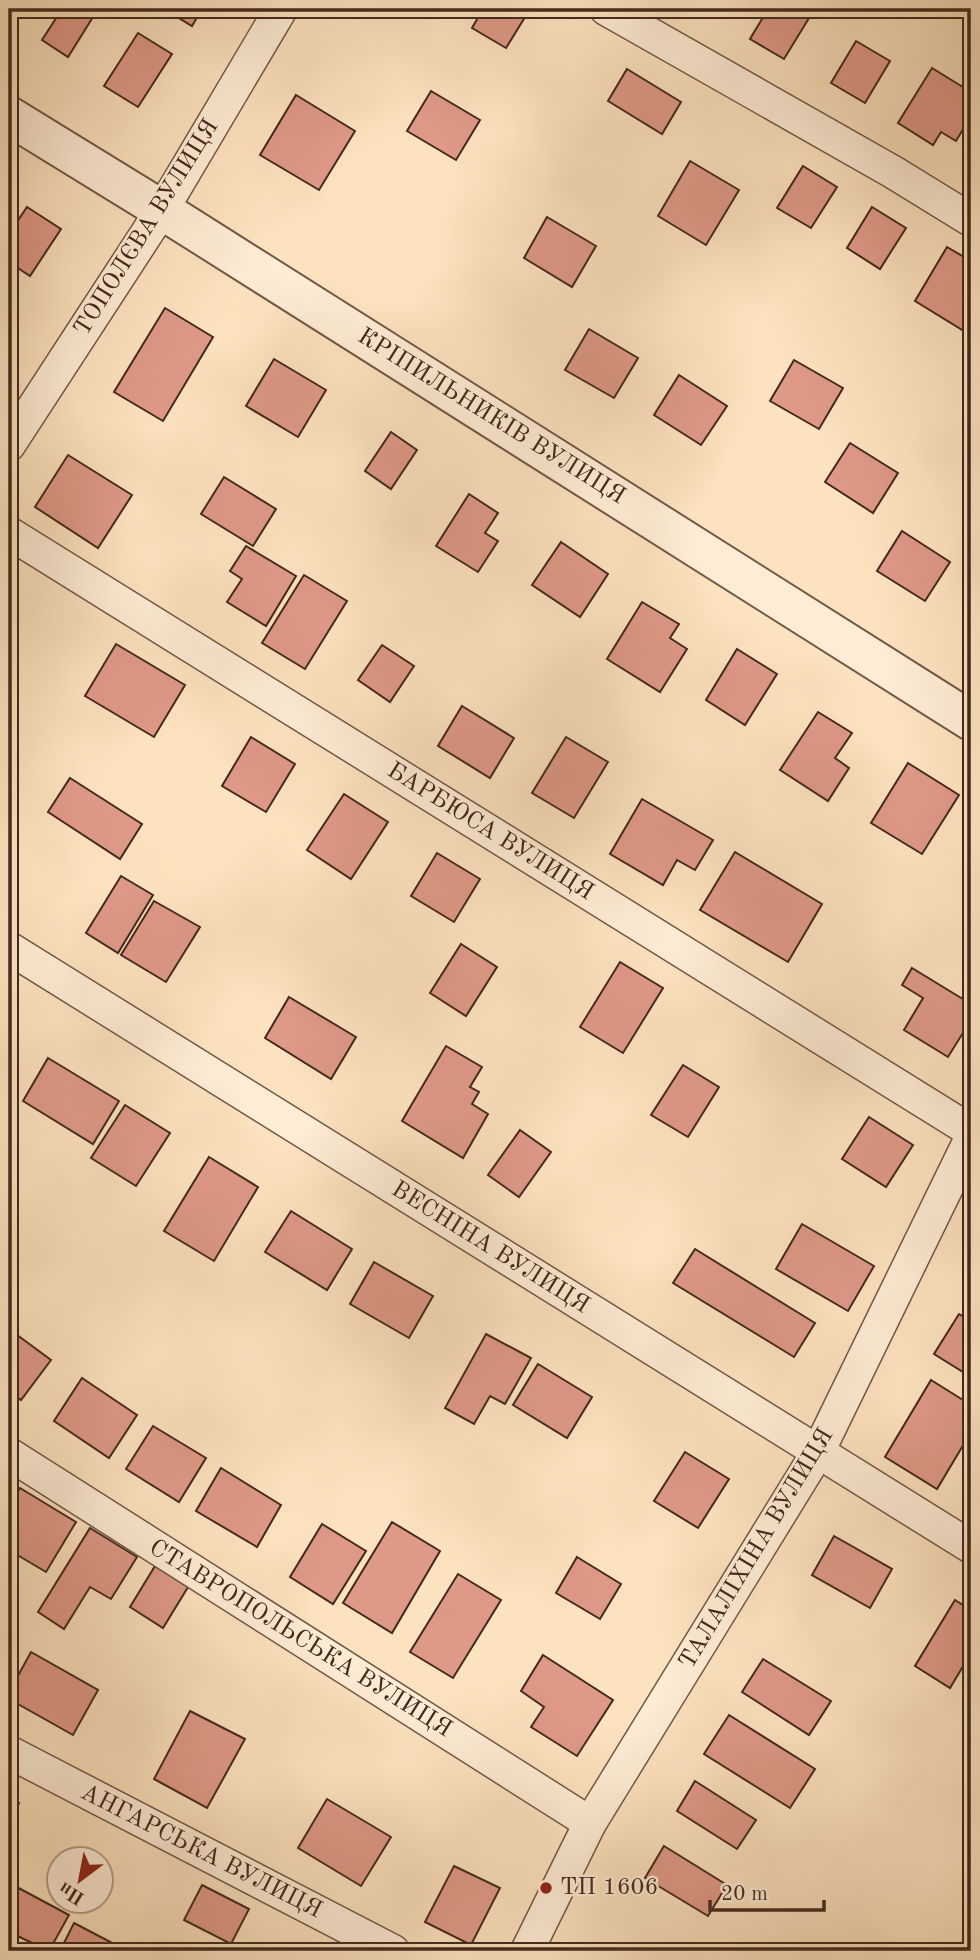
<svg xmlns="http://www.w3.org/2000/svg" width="980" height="1960" font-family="'Old Standard TT',serif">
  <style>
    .building { fill: #df9987; stroke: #43291d; stroke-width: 2 }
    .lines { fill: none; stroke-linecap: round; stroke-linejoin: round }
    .minor-casing { stroke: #725746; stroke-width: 35 }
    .tertiary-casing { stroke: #725746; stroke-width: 42 }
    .minor { stroke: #feecd5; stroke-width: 32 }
    .tertiary { stroke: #feecd5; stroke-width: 38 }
    .poi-dot { fill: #8f2418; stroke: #feecd5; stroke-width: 2.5 }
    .labels { text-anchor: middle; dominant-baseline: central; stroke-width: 5; stroke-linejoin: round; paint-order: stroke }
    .street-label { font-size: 24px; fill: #43291d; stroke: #feecd5 }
    .poi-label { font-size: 24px; fill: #43291d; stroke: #feecd5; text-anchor: start }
  </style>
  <rect width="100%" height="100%" fill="#fde2bf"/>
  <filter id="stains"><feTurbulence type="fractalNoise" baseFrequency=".00286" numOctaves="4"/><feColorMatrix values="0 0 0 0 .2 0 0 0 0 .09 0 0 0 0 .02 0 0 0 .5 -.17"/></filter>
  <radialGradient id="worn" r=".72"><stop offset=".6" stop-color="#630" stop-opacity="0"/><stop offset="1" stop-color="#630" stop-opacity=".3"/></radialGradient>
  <!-- building -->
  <g class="building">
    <path d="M62,9H98L68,57L42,40Z"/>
    <path d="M164,9H202L192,26Z"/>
    <path d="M483,9H530L506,48L472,28Z"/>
    <path d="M768,9H794L809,18L784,59L750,39Z"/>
    <path d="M138,33L172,54L138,107L104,86Z"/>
    <path d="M856,41L890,61L865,103L831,83Z"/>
    <path d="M932,68L971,92V116L956,141L941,132L933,145L898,123Z"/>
    <path d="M627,69L681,102L662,134L608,101Z"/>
    <path d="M431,91L480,120L456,160L407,131Z"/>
    <path d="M296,95L355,131L319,190L260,155Z"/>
    <path d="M690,161L739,190L706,245L658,216Z"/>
    <path d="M803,166L837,187L811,228L777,208Z"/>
    <path d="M27,207L61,229L30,276L9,262V234Z"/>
    <path d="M872,207L906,228L880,269L847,248Z"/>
    <path d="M547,217L596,246L572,287L524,258Z"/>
    <path d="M947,247L971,261V318L964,331L915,301Z"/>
    <path d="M165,308L213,337L163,421L114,392Z"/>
    <path d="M589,329L638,358L614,398L565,370Z"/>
    <path d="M274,359L326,390L298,437L246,406Z"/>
    <path d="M794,360L843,388L819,429L770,401Z"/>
    <path d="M679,375L727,406L701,445L654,415Z"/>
    <path d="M391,432L417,450L391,489L365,471Z"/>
    <path d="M850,443L898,473L873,513L825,482Z"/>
    <path d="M68,455L132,495L98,548L35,507Z"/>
    <path d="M224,477L276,509L253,546L201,514Z"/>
    <path d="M469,494L498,513L485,533L498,541L478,572L436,546Z"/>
    <path d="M902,531L950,562L925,601L877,571Z"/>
    <path d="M561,542L608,574L580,617L532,585Z"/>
    <path d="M246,546L296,576L266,626L227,602L242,579L230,571Z"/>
    <path d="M304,575L347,601L305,669L262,643Z"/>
    <path d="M642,602L679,624L670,638L687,649L660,692L607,659Z"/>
    <path d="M116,644L185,685L154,737L85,696Z"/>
    <path d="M382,645L414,666L390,702L358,680Z"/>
    <path d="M737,649L777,674L745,725L706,700Z"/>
    <path d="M462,706L514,738L490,778L438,746Z"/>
    <path d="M818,712L852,733L835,758L849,768L828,801L780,770Z"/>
    <path d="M251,737L295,764L266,812L222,786Z"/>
    <path d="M566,737L608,762L574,818L532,793Z"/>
    <path d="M908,763L959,795L922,854L871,823Z"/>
    <path d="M70,778L142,824L120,859L48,812Z"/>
    <path d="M344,794L388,822L351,879L307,850Z"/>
    <path d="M642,799L713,840L695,870L677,860L663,885L610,854Z"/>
    <path d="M735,852L822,904L788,962L700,910Z"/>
    <path d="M437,853L480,879L454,922L411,896Z"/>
    <path d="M121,876L153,895L118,953L86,933Z"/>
    <path d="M154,901L200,927L166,982L121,955Z"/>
    <path d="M461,944L497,967L466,1016L430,993Z"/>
    <path d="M620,962L663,988L623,1053L580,1027Z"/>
    <path d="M912,968L971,1004V1020L948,1057L904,1030L923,998L902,985Z"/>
    <path d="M289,997L356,1037L331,1079L265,1038Z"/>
    <path d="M446,1046L482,1067L470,1087L479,1092L472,1104L488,1114L463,1158L402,1121Z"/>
    <path d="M48,1058L119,1101L93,1144L23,1101Z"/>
    <path d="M683,1065L719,1087L688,1137L651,1115Z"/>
    <path d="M125,1105L170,1133L136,1186L91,1158Z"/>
    <path d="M869,1117L913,1145L886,1187L842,1159Z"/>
    <path d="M520,1130L551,1152L519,1197L488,1175Z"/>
    <path d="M209,1157L258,1187L214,1261L164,1231Z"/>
    <path d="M291,1211L352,1249L327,1290L265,1252Z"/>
    <path d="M802,1224L874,1266L848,1311L776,1269Z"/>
    <path d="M695,1249L815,1323L794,1357L673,1283Z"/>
    <path d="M374,1262L433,1296L409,1338L350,1304Z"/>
    <path d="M959,1314L971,1321V1377L934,1354Z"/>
    <path d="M9,1329L51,1360L21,1400L9,1391Z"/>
    <path d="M486,1334L531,1358L505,1404L490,1396L474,1424L445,1408Z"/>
    <path d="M538,1364L592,1397L567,1438L513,1405Z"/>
    <path d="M82,1378L137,1415L109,1458L54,1421Z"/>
    <path d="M931,1380L971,1405V1432L937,1489L885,1457Z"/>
    <path d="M153,1426L206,1458L179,1502L126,1469Z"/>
    <path d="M685,1452L729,1479L698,1528L654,1501Z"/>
    <path d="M221,1468L281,1505L257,1547L196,1511Z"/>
    <path d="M20,1488L76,1522L46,1572L9,1550V1506Z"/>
    <path d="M392,1522L440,1551L392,1633L343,1603Z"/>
    <path d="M322,1524L366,1551L333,1604L290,1577Z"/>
    <path d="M90,1528L137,1557L111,1599L90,1587L64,1629L38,1612Z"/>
    <path d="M834,1536L892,1569L870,1608L812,1575Z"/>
    <path d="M577,1557L621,1584L600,1619L556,1593Z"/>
    <path d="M155,1566L188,1587L163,1628L130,1607Z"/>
    <path d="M458,1574L501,1600L453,1678L410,1652Z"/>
    <path d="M955,1600L971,1610V1653L950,1688L915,1666Z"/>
    <path d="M31,1652L98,1690L73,1735L9,1699V1692Z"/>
    <path d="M543,1655L613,1700L577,1756L531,1727L544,1707L521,1691Z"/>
    <path d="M763,1659L831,1701L809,1735L742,1692Z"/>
    <path d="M190,1711L245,1739L207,1808L154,1779Z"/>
    <path d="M729,1715L815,1769L790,1808L704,1754Z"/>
    <path d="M695,1781L756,1820L737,1849L677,1811Z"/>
    <path d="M9,1798L19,1803L9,1823Z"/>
    <path d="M327,1799L391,1837L361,1886L298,1848Z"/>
    <path d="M664,1846L727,1885L708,1916L645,1878Z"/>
    <path d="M454,1866L500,1888L471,1945L425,1922Z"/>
    <path d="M13,1885L69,1915L49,1951L9,1932V1893Z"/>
    <path d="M202,1885L249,1909L231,1944L184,1920Z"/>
    <path d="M74,1923L120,1947L118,1951H60Z"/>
  </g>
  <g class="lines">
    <!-- minor casing -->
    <g class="minor-casing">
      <g id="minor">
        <path d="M606,9L893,172L971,220"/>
        <path d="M9,445L162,210L281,9"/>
        <path d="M9,533L971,1131"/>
        <path d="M9,948L971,1547"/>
        <path d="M9,1454L590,1823"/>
        <path d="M9,1752L393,1951"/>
        <path d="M527,1951L590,1823L818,1452L971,1138"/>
      </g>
    </g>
    <!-- tertiary casing -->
    <g class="tertiary-casing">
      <path id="tertiary" d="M9,116L162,210L971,721"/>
    </g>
    <!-- minor -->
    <use href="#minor" class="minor"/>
    <!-- tertiary -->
    <use href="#tertiary" class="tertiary"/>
  </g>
  <!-- markers -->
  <circle class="poi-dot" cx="546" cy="1888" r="7"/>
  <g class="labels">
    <!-- street labels -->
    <g class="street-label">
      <text transform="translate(147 228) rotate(-58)">ТОПОЛЄВА ВУЛИЦЯ</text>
      <text transform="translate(491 417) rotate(32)">КРІПИЛЬНИКІВ ВУЛИЦЯ</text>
      <text transform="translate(490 832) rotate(32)">БАРБЮСА ВУЛИЦЯ</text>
      <text transform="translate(490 1248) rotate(32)">ВЕСНІНА ВУЛИЦЯ</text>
      <text transform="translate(757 1549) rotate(-59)">ТАЛАЛІХІНА ВУЛИЦЯ</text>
      <text transform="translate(300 1639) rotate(32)">СТАВРОПОЛЬСЬКА ВУЛИЦЯ</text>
      <text transform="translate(201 1852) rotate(27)">АНГАРСЬКА ВУЛИЦЯ</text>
    </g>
    <!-- poi labels -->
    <g class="poi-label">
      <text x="560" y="1888">ТП 1606</text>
    </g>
  </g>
  <!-- margin -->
  <rect width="980" height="1960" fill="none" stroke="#fde2bf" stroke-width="35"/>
  <rect x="10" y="10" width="959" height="1939" fill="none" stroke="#43291d" stroke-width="3.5"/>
  <rect x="18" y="18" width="945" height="1925" fill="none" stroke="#43291d" stroke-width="2"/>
  <!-- north arrow -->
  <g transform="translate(80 1880) rotate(212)"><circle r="33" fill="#feecd5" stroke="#b39e8b" stroke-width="2"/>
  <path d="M0-5L12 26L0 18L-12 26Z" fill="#8f2418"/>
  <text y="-10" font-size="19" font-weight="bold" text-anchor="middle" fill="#43291d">Пн</text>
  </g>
  <!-- scale -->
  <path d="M710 1900v10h114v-10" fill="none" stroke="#43291d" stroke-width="3.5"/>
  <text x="721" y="1900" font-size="21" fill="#43291d" stroke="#feecd5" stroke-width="5" paint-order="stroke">20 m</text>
  <rect width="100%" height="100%" filter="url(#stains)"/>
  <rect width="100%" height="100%" fill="url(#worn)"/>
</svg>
